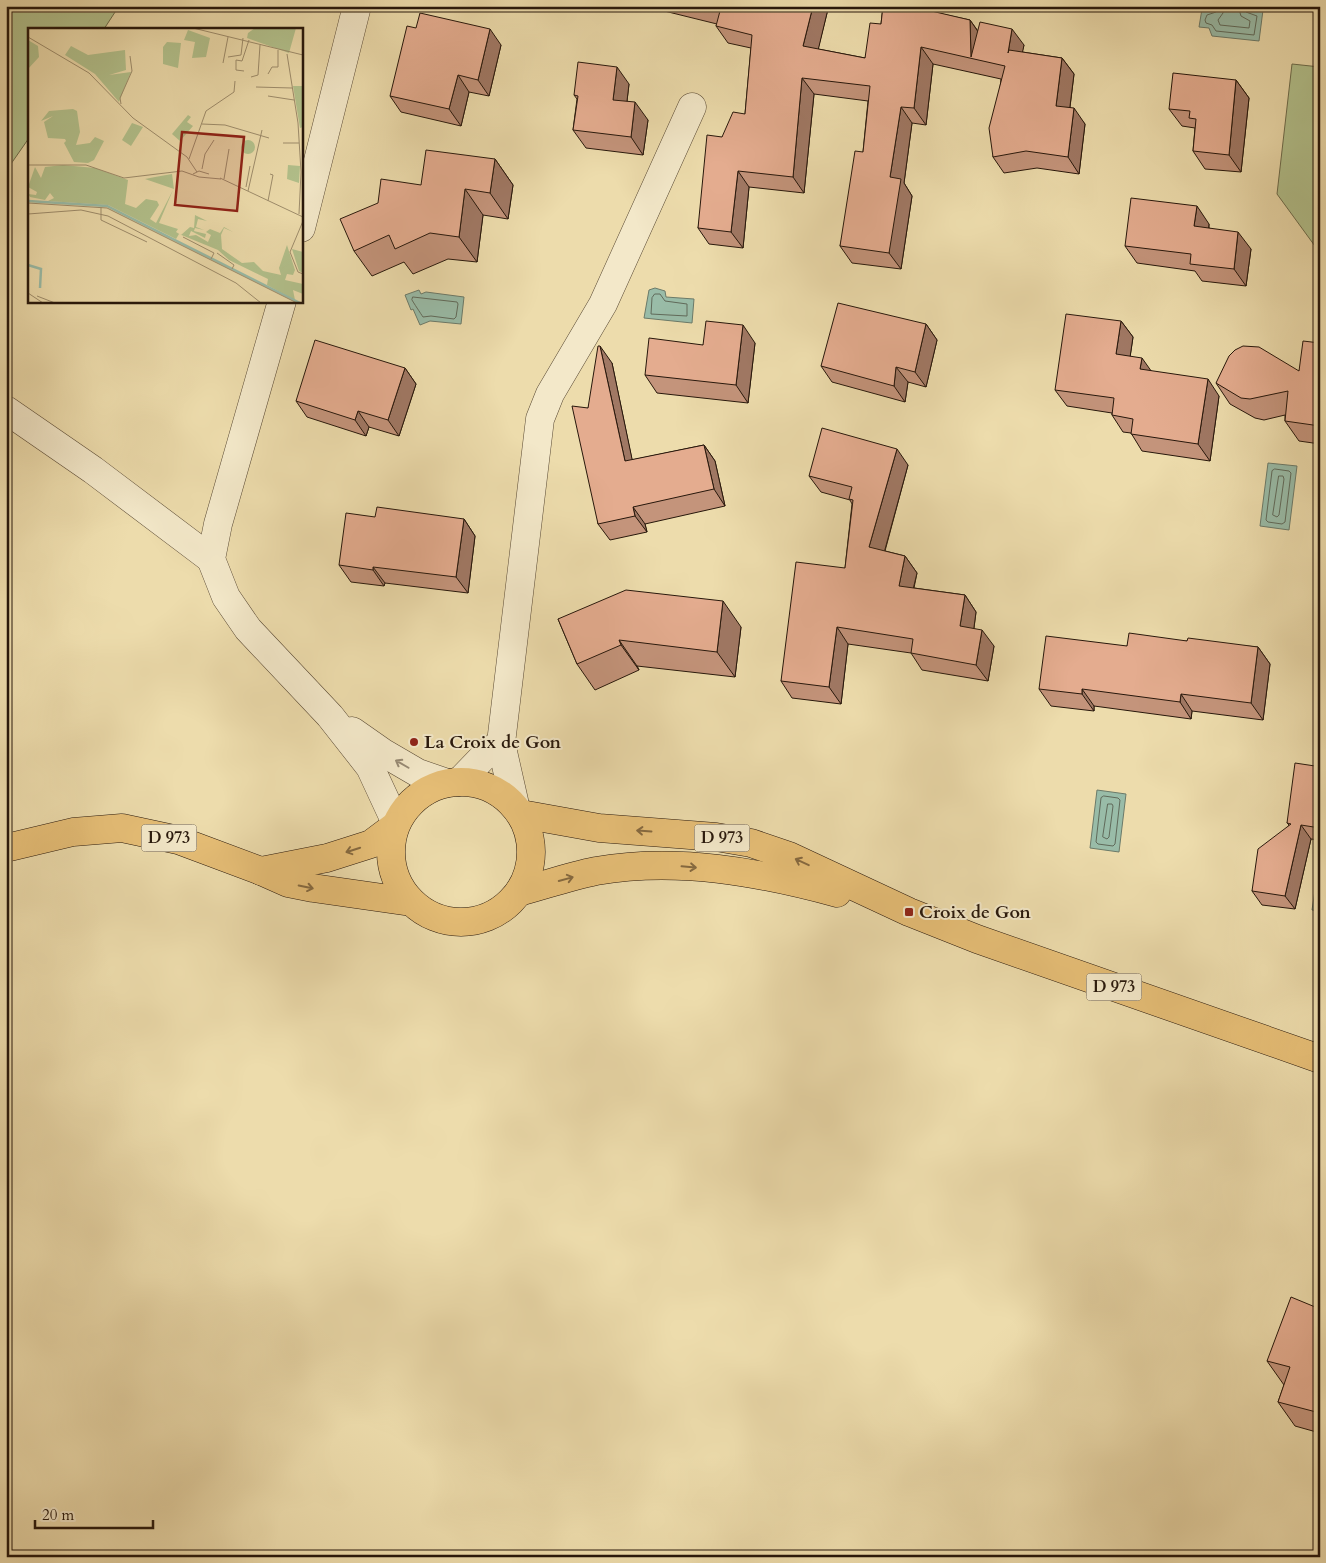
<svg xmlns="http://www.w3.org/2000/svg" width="1326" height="1563" font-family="Cardo,serif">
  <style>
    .green { fill: #b3c28d; stroke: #6d6c4c }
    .water { fill: #99bca8; stroke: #6b7a69 }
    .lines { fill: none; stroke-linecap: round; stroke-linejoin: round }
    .shore { stroke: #606a5a; stroke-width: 1 }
    .minor-casing { stroke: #584833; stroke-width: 29 }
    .major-casing { stroke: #27170b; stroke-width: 29 }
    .minor { stroke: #f3e8c9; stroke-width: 28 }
    .major { stroke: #e6be76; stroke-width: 28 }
    .wall { fill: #c4947b; stroke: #27170b }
    .shaded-wall { fill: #a07864; stroke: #27170b }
    .building { fill: #e4ac8f; stroke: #27170b }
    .oneway { stroke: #978a74 }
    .oneway2 { stroke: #866a40 }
    .poi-dot { fill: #8f2418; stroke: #f3e8c9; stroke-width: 2 }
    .labels { text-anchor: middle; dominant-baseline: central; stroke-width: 4; stroke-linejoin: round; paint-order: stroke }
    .shield { fill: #f3e8c9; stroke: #645644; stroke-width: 1 }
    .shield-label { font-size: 16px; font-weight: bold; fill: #27170b }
    .poi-label { font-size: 18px; font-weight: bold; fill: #27170b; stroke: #f3e8c9; text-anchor: start }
    .inset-river { fill: none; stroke: #99bca8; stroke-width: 2.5 }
    .inset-road { fill: none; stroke: #9e8d6c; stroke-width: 1 }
    .view { fill: #8f2418; fill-opacity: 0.15; stroke: #8f2418; stroke-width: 2.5 }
    .inset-edge { fill: none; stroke: #27170b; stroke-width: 2.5 }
  </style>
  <rect width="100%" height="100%" fill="#eddcac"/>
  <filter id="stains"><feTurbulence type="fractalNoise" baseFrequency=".004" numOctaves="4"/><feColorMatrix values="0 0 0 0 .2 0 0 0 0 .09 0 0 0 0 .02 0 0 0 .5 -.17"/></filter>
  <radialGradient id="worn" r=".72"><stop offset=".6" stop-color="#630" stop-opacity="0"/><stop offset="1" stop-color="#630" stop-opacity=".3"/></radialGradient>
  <!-- green -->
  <g class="green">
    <path d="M6,6H119L104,29H29V138L6,171Z"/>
    <path d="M1292,64L1320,67V253L1277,194Z"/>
  </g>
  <!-- water -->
  <g class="water">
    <path d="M1213,6H1229L1263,10L1259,41L1212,36L1209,28L1199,27L1202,9L1212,10Z"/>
    <path d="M655,288L665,291L666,297L694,299L692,323L644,318L649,290Z"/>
    <path d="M419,290L421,294L426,292L464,297L461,324L430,321L420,325L413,309L411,310L405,295Z"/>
    <path d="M1268,463L1297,466L1289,530L1260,526Z"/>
    <path d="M1097,790L1126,794L1119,852L1090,848Z"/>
    <path d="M1317,877H1320V911L1312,910Z"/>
  </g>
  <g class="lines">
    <!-- shore -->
    <g class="shore">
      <path d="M1217,6L1216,12L1207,15L1205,20L1206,23L1212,25L1216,31L1254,35L1257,16L1246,12L1244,6"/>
      <path d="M1224,6L1223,13L1218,20L1220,25L1249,28L1250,21L1241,16L1238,6"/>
      <path d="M655,294H660L665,301L687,304V316L651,314L652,298Z"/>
      <path d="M413,297L457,302L458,304L456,317L454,319L431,316L423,317C421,314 413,302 412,300Z"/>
      <path d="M1275,469L1289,471L1291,473L1285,522L1282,524L1268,522L1266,520L1272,471Z"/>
      <path d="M1279,476H1283L1284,479L1279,515L1277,517L1273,515Z"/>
      <path d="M1104,796L1118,798L1120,800L1115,844L1113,846L1098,844L1096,842L1101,798Z"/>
      <path d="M1108,804H1112L1113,806L1109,837L1107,839L1103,837Z"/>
    </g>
    <!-- minor casing -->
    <g class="minor-casing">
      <g id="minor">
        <path d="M301,228L357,6"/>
        <path d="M282,301L218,524L211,559L226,597L248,629L330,716L370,767L396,823"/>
        <path d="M6,410L93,470L211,559"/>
        <path d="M352,731L382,752L418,773L447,783"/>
        <path d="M501,743L540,419L550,394L603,304L692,107"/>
        <path d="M459,782L486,754L501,743L515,805"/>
      </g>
    </g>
    <!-- major casing -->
    <g class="major-casing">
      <g id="major">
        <circle cx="461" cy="852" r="70"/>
        <path d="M521,814L599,828L716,837L751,843L789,856L909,912L977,939L1320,1059"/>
        <path d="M6,848L73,832L122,828L178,840L261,871L288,883L313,888L411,902"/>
        <path d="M261,871L327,858L371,844L395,826"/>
        <path d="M519,892C545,885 571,876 596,871C677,857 760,872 837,893"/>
      </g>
    </g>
    <!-- minor -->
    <use href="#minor" class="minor"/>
    <!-- major -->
    <use href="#major" class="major"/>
  </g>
  <!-- wall -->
  <g class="wall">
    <path d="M644,6H825L828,9L818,49L865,58L881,24L883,6H929L933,12L970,20L978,31L1024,45L1022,52L1062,58L1074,74L1070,107L1085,124L1079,174L1037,168L1004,173L993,157L1001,79L933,64L926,125L912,123L904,183L912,196L901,269L852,263L840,246L863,152L868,101L814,94L804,193L749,187L743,248L709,244L698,228L722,137L745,114L751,48L728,43L716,26L717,24Z"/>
    <path d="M501,45L489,96L469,92L461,126L401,112L390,96Z"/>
    <path d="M1236,80L1249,98L1241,172L1205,169L1193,151L1195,128L1182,126L1169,109Z"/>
    <path d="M629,84L627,101L648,120L643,155L586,148L573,130L577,99L574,95Z"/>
    <path d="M495,159L513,185L508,219L483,215L477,262L448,259L413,274L404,262L372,276L354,251L421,185Z"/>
    <path d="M1209,224V228L1251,249L1246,286L1202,281L1195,271L1137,263L1125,246Z"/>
    <path d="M1121,321L1133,337L1130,357L1151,371L1219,396L1210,461L1142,451L1131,433L1123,432L1112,415V413L1067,406L1055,390Z"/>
    <path d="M926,324L937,340L926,387L908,382L905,402L832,382L821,366Z"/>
    <path d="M755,343L748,403L657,393L645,375L703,345Z"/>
    <path d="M1320,343V444L1299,441L1285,421V415L1264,420L1255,418L1230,404L1216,383L1299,371Z"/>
    <path d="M612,363L632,460L704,445L715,461L725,506L645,524L647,532L610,540L598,524L588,408Z"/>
    <path d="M405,368L416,384L399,436L369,427L366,436L307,417L296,401Z"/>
    <path d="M908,465L885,551L905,556L917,573L914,588L965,595L976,612L974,628L994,646L988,681L922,670L911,653L848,644L841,704L792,698L781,681L845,568L852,504L850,500L821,492L809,476Z"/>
    <path d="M464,519L475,536L468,593L385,583L384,586L351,582L339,565Z"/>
    <path d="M558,619L741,627L735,677L637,666L639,670L595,690L577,664Z"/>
    <path d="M1187,641L1258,647L1270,664L1263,720L1192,711L1191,719L1094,706V711L1051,706L1039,689L1127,646Z"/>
    <path d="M1320,759V840L1311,839L1295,909L1262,905L1252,891L1289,825L1287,823L1315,766Z"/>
    <path d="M1320,1309V1433L1295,1426L1278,1402L1284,1385L1267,1361Z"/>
  </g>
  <!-- shaded-wall -->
  <g class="shaded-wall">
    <path d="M813,6H825L828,9L815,63L803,46Z"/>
    <path d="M928,6H929L939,21L927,10Z"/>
    <path d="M970,20L981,36L971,57Z"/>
    <path d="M490,29L501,45L489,96L478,80Z"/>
    <path d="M1012,29L1024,45L1019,69L1008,53Z"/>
    <path d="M921,47L933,64L926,125L914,108Z"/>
    <path d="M1062,58L1074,74L1068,122L1056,106Z"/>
    <path d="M617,67L629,84L625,118L613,100Z"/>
    <path d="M458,75L469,92L461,126L449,109Z"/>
    <path d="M802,78L814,94L804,193L793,177Z"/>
    <path d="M1236,80L1249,98L1241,172L1229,155Z"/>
    <path d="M635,102L648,120L643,155L631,137Z"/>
    <path d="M901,107L912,123L904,183L912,196L901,269L889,253L890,177Z"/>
    <path d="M1074,108L1085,124L1079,174L1068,157Z"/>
    <path d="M495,159L513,185L508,219L490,193Z"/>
    <path d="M738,171L749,187L743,248L731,232Z"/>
    <path d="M465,189L483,215L477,262L459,237Z"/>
    <path d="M1197,206L1209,224L1207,244L1194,226Z"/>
    <path d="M1238,232L1251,249L1246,286L1234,269Z"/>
    <path d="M1121,321L1133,337L1128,371L1116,354Z"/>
    <path d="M926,324L937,340L926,387L915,372Z"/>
    <path d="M743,325L755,343L748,403L736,385Z"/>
    <path d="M600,346L612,363L636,478L625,461Z"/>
    <path d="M1142,358L1154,375L1140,369Z"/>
    <path d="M896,367L908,382L905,402L894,386Z"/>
    <path d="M405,368L416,384L399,436L388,420Z"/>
    <path d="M1208,379L1219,396L1210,461L1198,444Z"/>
    <path d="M358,411L369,427L366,436L355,420Z"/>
    <path d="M704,445L715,461L725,506L714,489Z"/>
    <path d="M897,449L908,465L881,564L869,547Z"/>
    <path d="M633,507L645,524L647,532L635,516Z"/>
    <path d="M464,519L475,536L468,593L456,577Z"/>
    <path d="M905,556L917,573L910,602L899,586Z"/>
    <path d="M373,567L385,583L384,586L373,570Z"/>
    <path d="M965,595L976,612L972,642L960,626Z"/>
    <path d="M723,601L741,627L735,677L717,652Z"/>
    <path d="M837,627L848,644L841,704L829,687Z"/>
    <path d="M982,630L994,646L988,681L976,665Z"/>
    <path d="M619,640L637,666L639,670L621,645Z"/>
    <path d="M1258,647L1270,664L1263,720L1251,703Z"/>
    <path d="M1082,689L1094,706V711L1082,694Z"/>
    <path d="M1181,694L1192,711L1191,719L1180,702Z"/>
    <path d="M1301,825L1311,839L1295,909L1285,896Z"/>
  </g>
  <!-- building -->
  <g class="building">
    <path d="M699,6H813L803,46L865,58L870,23L881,24L883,6H928L927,10L970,20L971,57L980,22L1012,29L1008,53L1009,50L1062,58L1056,106L1074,108L1068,157L1026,151L993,157L989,128L1005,66L921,47L914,108L901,107L890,177L901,179L889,253L840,246L855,151L863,152L870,86L802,78L793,177L738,171L731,232L698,228L707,135L722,137L733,112L745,114L752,35L716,26L720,11Z"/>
    <path d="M420,13L490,29L478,80L458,75L449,109L390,96L407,26L416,28Z"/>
    <path d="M578,62L617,67L613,100L635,102L631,137L573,130L578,96L574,95Z"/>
    <path d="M1173,73L1236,80L1229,155L1193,151L1196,119L1189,118L1190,111L1169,109Z"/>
    <path d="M426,150L495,159L490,193L465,189L459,237L430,233L395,249L389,235L354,251L340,219L378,203L381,179L421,185Z"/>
    <path d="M1131,198L1197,206L1194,226L1238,232L1234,269L1190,264L1191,254L1125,246Z"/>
    <path d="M838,303L926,324L915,372L896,367L894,386L821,366Z"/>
    <path d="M1066,314L1121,321L1116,354L1142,358L1140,369L1208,379L1198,444L1131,434L1133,419L1112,415L1114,398L1055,390Z"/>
    <path d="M706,321L743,325L736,385L645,375L649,338L703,345Z"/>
    <path d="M315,340L405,368L388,420L358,411L355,420L296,401Z"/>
    <path d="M1303,341L1320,343V426L1285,421L1288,391L1250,399L1241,398L1216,383L1229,356L1235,350L1243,346L1259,347L1299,371Z"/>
    <path d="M598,346H600L625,461L704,445L714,489L633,507L635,516L598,524L572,406L588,408Z"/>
    <path d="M822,428L897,449L869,547L905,556L899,586L965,595L960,626L982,630L976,665L911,653L913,639L837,627L829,687L781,681L796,562L845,568L853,500L849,499L852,487L809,476Z"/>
    <path d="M377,507L464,519L456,577L373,567V570L339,565L346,513L375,517Z"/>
    <path d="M626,590L723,601L717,652L619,640L621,645L577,664L558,619Z"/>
    <path d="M1129,633L1187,641L1188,638L1258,647L1251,703L1181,694L1180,702L1082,689V694L1039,689L1046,636L1127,646Z"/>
    <path d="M1317,758L1320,759V828L1301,825L1285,896L1252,891L1258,849L1291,824L1287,823L1295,763L1315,766Z"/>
    <path d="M1291,1297L1320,1309V1413L1278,1402L1290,1367L1267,1361Z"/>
  </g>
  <!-- one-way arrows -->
  <defs><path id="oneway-shaft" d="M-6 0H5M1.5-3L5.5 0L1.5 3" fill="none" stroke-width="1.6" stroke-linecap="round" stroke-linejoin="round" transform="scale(1.25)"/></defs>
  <use class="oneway" href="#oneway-shaft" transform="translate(402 764) rotate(-150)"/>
  <g class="oneway2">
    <use href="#oneway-shaft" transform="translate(644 831) rotate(-176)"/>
    <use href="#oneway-shaft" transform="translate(353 850) rotate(162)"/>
    <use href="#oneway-shaft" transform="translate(802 862) rotate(-155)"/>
    <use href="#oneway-shaft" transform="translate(689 867) rotate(5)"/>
    <use href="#oneway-shaft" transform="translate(566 879) rotate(-15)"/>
    <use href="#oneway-shaft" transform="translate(306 887) rotate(12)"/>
  </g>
  <!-- markers -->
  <g class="poi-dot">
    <circle cx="414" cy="742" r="5"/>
    <rect x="904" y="907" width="10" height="10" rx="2.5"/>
  </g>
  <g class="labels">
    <!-- shield labels -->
    <g class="shield">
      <rect x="141.5" y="824.5" width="55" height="27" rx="4"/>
      <rect x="694.5" y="824.5" width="55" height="27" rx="4"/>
      <rect x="1086.5" y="973.5" width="55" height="27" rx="4"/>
    </g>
    <g class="shield-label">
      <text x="169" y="838">D 973</text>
      <text x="722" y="838">D 973</text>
      <text x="1114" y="987">D 973</text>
    </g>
    <!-- poi labels -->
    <g class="poi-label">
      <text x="424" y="742">La Croix de Gon</text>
      <text x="919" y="912">Croix de Gon</text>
    </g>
  </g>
  <!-- overview -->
  <g transform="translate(28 28)">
    <rect width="275" height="275" fill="#eddcac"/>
    <path d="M227,0H268L261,25L219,10L220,5ZM160,2L182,10L178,29L164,30L167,14L156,12ZM0,12L10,18L11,29L0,41ZM139,14L153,15L150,40L135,36V19ZM43,18L60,27L97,22L98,42L81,47L103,44L91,74L67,46L37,27ZM265,58H275V99L272,100ZM45,81L49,83L52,104L48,117L62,115L67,109L76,113L66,132L60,135L46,134L36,115L38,113L37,111L20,110L16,94L25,88L13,93L21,83ZM160,87L163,89L159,94L165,98L152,113L144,106ZM104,95L115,99L103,118L94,112ZM213 119a7 7 0 1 1 14 0a7 7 0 1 1-14 0ZM35,137L67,140L100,152L97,176L108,180L118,171L129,173L131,177L122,191L128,195L145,162L131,195L150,201L148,204L153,207L162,199L166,200L167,187L179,193L170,191L168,199L176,202L167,200L166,203L178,206L177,210L163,203L161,208L168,207L180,214L183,207L178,204L182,201L192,205L196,199L205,204L196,200L193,207L194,221L214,235L226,234L235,243L253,247L251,240L259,217L267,242L265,247L259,246L257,252L275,256V266L265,262L267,272L239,257L240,251L201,232L190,222L151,206L148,211L80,177L20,173L26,170L22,165L17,172L2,169L0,166L8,167L9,164L0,159L7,139L13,150L17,139ZM260,137L272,138L271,155L259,151ZM144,146L146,161L117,151L127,149ZM264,221L275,224V245L271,243Z" fill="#b3c28d"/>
    <path class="inset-river" d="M0,173L79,178L272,275M0,237L13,241L12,260"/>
    <path class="inset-road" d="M165,0L275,27M0,9L61,45L105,90L159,129L169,144M259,26L270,95L273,144L271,186M200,29L213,27L215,10M195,35L200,9M216,43L208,42V32L214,33L221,12M240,46L244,39H250V22M223,49L230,47L232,17M228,59L264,60M240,68L266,72M93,76L92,70L104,43L102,28M174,96L197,97L241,110M255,115H271M161,131L178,83L206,64L207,53M0,137H58L96,150L154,143L171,149L193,151M174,141L177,126L186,112M165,146L171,143L181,146M192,150L275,189M196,151L201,121M218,159L222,138M220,163L234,102M240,173L245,147L242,146M0,175L79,180L269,275M73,179V192L119,214M0,186L53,182L80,188L208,255L233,275M275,193L262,224L270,244L275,246M155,209L186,225L183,231M189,225L206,237L204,241M0,265L15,275M9,268L27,275"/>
    <path class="view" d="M154,104L216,109L209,183L147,177Z"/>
    <rect width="275" height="275" class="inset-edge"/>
  </g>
  <!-- margin -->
  <rect width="1326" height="1563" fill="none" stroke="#eddcac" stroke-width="25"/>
  <rect x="8" y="8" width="1311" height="1548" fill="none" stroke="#27170b" stroke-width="2.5"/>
  <rect x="12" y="12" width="1301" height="1538" fill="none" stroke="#27170b"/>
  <!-- scale -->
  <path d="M35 1520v8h118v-8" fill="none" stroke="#27170b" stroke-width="2.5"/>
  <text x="42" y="1520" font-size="15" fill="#27170b" stroke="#f3e8c9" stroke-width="4" paint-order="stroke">20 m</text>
  <rect width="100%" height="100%" filter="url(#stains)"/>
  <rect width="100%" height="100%" fill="url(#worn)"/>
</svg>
